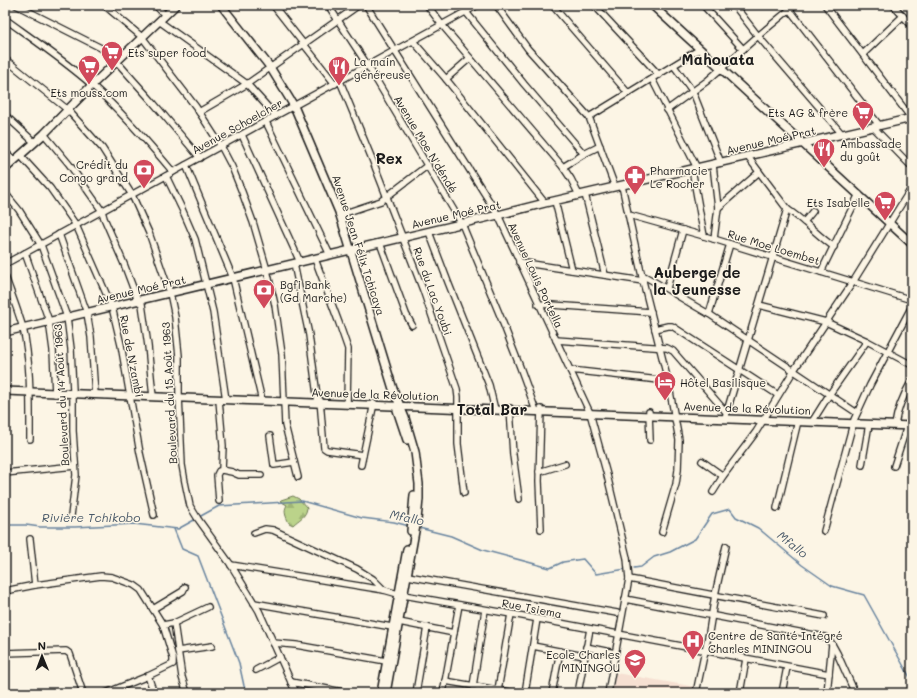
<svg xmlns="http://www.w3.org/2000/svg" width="917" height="698" font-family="Mali,sans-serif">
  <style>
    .built { fill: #f6e0d2 }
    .forest { fill: url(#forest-firs); stroke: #6c7853 }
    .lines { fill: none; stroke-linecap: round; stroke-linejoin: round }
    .stream { stroke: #67839e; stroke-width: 1.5 }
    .street-casing { stroke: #1c1c1c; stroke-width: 8 }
    .secondary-casing { stroke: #1c1c1c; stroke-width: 10 }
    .street { stroke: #fcf5e5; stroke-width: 5.5 }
    .secondary { stroke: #fcf5e5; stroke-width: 7 }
    .labels { text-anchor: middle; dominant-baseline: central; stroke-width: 3; stroke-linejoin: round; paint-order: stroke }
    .poi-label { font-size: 11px; fill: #1c1c1c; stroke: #fcf5e5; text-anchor: start }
    .street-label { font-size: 11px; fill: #1c1c1c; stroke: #fcf5e5 }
    .water-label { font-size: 12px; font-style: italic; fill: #485868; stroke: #fcf5e5 }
    .district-label { font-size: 15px; font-weight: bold; fill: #1c1c1c; stroke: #fcf5e5 }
  </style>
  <defs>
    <pattern id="forest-firs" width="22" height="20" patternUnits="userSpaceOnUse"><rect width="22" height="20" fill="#bbd38a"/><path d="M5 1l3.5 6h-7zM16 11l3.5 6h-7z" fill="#a0b576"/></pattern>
  </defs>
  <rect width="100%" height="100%" fill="#fcf5e5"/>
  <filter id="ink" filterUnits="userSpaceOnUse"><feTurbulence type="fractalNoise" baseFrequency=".025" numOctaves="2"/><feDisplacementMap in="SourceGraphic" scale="8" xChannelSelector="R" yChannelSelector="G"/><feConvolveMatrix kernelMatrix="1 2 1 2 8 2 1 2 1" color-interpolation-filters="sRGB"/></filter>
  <g filter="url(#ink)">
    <!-- built -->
    <path class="built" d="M616,673L696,687L695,693H612Z"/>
    <!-- forest -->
    <path class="forest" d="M293,496L299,499L307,508C306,517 299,519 293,525L289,523C286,517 283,511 287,505L280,501L281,500Z"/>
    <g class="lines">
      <!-- stream -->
      <g class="stream">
        <path d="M199,517L219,506L302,501L362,518L394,522L409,526"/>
        <path d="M5,525H26L40,527H75L134,524L178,529L196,519"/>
        <path d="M419,528L451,536L483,550L550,568L563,562L583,559L596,574L626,569"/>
        <path d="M174,529L182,549L198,556L239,663L244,686L248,693"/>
        <path d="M634,568L641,567L654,557L670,552L695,539L712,514L730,509L736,517L758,528L802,565L832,586L864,595L912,681"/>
      </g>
      <!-- street casing -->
      <g class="street-casing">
        <g id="street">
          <path d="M16,5L101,48L109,53L151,100L200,158"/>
          <path d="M104,5L142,37L196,107L221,146L232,167L242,192L253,222L267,270L275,305L282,354L285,425L298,477"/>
          <path d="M155,5L165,15"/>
          <path d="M273,5L335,84"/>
          <path d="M328,5L368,66L462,224L501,318L520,367L536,411"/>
          <path d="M366,5L498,215L590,413L607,475L627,558L629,579L608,693"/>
          <path d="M427,5L442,25L563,167L571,179L579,195"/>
          <path d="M496,5L528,49L589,117L615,187"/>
          <path d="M552,5L628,93"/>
          <path d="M594,5L659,75"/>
          <path d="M703,5L743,49"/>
          <path d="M734,5L758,36L842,134"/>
          <path d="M786,5L879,125"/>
          <path d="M825,5L912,119"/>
          <path d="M893,5L912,26"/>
          <path d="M466,12L524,84L584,154"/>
          <path d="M5,19C34,40 65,61 92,85C122,112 148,142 173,172"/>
          <path d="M159,21L247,84L276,116"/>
          <path d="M413,41L446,79L545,203"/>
          <path d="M863,54L903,16"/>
          <path d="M5,59L68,110L102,148L132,195L149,233L170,293L175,317L179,356V395L182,465L185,482L190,506L198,519L231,565L259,611L296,693"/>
          <path d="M674,66L693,92L721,163"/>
          <path d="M446,79L470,58"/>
          <path d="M652,79L697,168"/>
          <path d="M340,81L372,159L423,290L457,389L458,397V444L464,493"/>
          <path d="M667,110L707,81L758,36L795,5"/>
          <path d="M199,112L247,84L359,5"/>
          <path d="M5,115L34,142"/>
          <path d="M589,117L700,49"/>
          <path d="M266,122L330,255"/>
          <path d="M873,127L912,167"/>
          <path d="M44,134L69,164L102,211L104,218L124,264L138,301L142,304L148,346L153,397"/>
          <path d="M242,135L300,262"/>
          <path d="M5,152L14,160"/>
          <path d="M20,155L50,188L76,225L112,307L121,345L140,453L154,515"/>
          <path d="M748,157L787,209C804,220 817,235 834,247"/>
          <path d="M186,165L233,278L262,401"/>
          <path d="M713,165L718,208L714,239"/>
          <path d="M563,167L584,154L600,146"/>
          <path d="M692,169L704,236"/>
          <path d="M166,176L182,209L195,239L213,312L226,400"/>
          <path d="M622,186L643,281L668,381L679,440L678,470L676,484L662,532"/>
          <path d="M5,193L19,210L41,245L67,317L71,349L73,391V431L76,475L71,516"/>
          <path d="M585,194L605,275"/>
          <path d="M555,201L572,270"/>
          <path d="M718,208L759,172"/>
          <path d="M339,215L381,201L428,165"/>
          <path d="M629,215L704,236L912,300"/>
          <path d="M804,222L813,211"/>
          <path d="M429,232L448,282L489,385L495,410"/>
          <path d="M59,234L87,313L91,337L95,395"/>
          <path d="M380,243L406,314L412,325"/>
          <path d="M25,253L49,321L53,350L55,394"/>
          <path d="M315,259L339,323L348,349L347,404"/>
          <path d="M519,262L643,281"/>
          <path d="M5,264L478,5"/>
          <path d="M294,264L309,335L318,403"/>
          <path d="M821,272L859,194"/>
          <path d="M642,275C665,287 687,302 709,314L857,413"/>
          <path d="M5,276C11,293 18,311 23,328C31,362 30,404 30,439"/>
          <path d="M667,288L683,230"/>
          <path d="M538,304L651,312"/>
          <path d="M759,305L826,322L867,341L912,365"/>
          <path d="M709,314L730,244"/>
          <path d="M655,329L668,326H672L778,395"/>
          <path d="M556,340L667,348L673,351L726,412"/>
          <path d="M570,370L668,381"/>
          <path d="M219,400L223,446L222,470L219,471L217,475L219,501"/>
          <path d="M320,400L324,448L327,450L363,455"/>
          <path d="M510,408L513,455L519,499"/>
          <path d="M541,409L539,481L541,529"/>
          <path d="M649,412L650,440"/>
          <path d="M725,418L787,209"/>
          <path d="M812,422L829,395L867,341"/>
          <path d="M895,425C897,409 904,394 912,380"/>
          <path d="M270,436L274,465L294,462"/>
          <path d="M702,461L723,476"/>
          <path d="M361,465L374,403"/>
          <path d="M862,465L869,424"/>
          <path d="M894,466L907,426"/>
          <path d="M222,470L232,472L239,475H261"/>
          <path d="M539,472L565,464"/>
          <path d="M5,473L75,466"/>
          <path d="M713,492L723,476L756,432L794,370L853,282L912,187"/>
          <path d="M777,508L798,421"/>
          <path d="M824,531L854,420L870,385L912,306"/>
          <path d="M254,533L265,529L273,530L357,569L373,579L384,590"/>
          <path d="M30,539L35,585"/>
          <path d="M231,565L384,590L398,594L523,616L829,674"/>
          <path d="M408,576L617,613"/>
          <path d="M629,579L824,616"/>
          <path d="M5,591L35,585L101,576L112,577L134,585L141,590L163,625L173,658V664L148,676L106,693"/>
          <path d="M625,599L825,637L832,644L827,693"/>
          <path d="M254,603L392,627"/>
          <path d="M153,609L183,591L185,587"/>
          <path d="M5,610L6,591"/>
          <path d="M399,622L454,633"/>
          <path d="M174,623L182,677L187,693"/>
          <path d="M163,625L174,623L208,607"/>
          <path d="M273,643L296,645L386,661"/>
          <path d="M832,644L837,653L855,693"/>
          <path d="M533,646L584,656"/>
          <path d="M586,647L615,653"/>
          <path d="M178,651L212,646"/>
          <path d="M5,653L66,651L70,654L83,693"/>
          <path d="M256,670L280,657"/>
          <path d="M148,676L154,693"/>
          <path d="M445,681L516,693"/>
          <path d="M291,682L348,693"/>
          <path d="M473,686L485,610"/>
          <path d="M498,690L511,614"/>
          <path d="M416,693L427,627"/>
          <path d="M443,693L459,605"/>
          <path d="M525,693L537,619"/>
          <path d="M552,693L560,651"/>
          <path d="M578,693L590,629"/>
          <path d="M696,693L709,632L715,595L726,546"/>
          <path d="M740,693L746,659"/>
          <path d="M782,693L787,667"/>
        </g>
      </g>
      <!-- secondary casing -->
      <g class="secondary-casing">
        <g id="secondary">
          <path d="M221,5L270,67L294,106L339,212L393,389L405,418L415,452L419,484V499L417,520L386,693"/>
          <path d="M652,5L912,244"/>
          <path d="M5,9L7,5"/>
          <path d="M5,169L44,134L92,85L176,5"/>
          <path d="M5,332L498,215L545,203L912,118"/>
          <path d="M5,391L912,426"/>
          <path d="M397,410L407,440"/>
          <path d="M411,531L414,495"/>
          <path d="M381,693L407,549"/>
        </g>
      </g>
      <!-- street -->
      <use href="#street" class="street"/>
      <!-- secondary -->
      <use href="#secondary" class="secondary"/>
    </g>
  </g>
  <!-- icons -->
  <defs>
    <g id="supermarket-pin" transform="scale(1.15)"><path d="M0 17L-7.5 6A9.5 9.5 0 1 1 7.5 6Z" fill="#d1495b" stroke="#fcf5e5"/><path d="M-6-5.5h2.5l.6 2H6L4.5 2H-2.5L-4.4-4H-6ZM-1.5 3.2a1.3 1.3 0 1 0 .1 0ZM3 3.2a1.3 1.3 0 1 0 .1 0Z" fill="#fff"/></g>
    <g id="restaurant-pin" transform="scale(1.15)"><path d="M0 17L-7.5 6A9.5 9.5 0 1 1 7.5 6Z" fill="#d1495b" stroke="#fcf5e5"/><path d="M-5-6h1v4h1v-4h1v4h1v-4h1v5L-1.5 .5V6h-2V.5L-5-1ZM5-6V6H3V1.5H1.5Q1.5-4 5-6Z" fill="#fff"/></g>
    <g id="bank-pin" transform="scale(1.15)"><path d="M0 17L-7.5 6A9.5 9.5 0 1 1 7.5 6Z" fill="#d1495b" stroke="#fcf5e5"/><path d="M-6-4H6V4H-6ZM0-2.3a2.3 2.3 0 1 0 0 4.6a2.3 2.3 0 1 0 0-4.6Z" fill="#fff"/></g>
    <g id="pharmacy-pin" transform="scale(1.15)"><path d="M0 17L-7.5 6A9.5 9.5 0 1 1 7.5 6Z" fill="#d1495b" stroke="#fcf5e5"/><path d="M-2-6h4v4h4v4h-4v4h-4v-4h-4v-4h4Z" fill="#fff"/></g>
    <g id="hotel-pin" transform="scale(1.15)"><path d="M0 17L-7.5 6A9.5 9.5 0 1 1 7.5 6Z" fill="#d1495b" stroke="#fcf5e5"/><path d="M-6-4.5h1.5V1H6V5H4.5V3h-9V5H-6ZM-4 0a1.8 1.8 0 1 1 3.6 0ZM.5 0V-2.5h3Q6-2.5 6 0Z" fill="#fff"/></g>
    <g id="hospital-pin" transform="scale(1.15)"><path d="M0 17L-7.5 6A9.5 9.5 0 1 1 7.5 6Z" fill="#d1495b" stroke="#fcf5e5"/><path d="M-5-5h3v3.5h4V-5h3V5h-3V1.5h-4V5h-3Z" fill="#fff"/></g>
    <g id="school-pin" transform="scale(1.15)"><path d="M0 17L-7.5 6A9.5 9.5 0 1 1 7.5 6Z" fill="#d1495b" stroke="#fcf5e5"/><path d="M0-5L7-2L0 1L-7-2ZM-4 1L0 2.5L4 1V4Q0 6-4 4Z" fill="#fff"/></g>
  </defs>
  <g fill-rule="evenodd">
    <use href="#supermarket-pin" x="112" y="52"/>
    <use href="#supermarket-pin" x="89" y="66"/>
    <use href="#restaurant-pin" x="339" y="67"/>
    <use href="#supermarket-pin" x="863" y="112"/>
    <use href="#restaurant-pin" x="824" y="149"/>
    <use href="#bank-pin" x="144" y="170"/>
    <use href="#pharmacy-pin" x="635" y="176"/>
    <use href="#supermarket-pin" x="885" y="202"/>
    <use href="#bank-pin" x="264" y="290"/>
    <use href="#hotel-pin" x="665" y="382"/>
    <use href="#hospital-pin" x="693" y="641"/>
    <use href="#school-pin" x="635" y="660"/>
  </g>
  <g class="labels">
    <!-- poi labels -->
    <g class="poi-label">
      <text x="128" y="52">Ets super food</text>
      <text x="354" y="61">La main<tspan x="354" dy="13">généreuse</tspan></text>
      <text x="89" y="92" text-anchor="middle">Ets mouss.com</text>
      <text x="848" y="112" text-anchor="end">Ets AG &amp; frère</text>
      <text x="840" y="143">Ambassade<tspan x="840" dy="13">du goût</tspan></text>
      <text x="128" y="164" text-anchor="end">Crédit du<tspan x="128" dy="13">Congo grand</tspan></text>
      <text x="650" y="170">Pharmacie<tspan x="650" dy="13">Le Rocher</tspan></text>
      <text x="870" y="202" text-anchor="end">Ets Isabelle</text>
      <text x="280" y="284">Bgfi Bank<tspan x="280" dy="13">(Gd Marche)</tspan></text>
      <text x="680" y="382">Hôtel Basilisque</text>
      <text x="708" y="635">Centre de Santé Intégré<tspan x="708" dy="13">Charles MININGOU</tspan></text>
      <text x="620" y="654" text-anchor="end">Ecole Charles<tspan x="620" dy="13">MININGOU</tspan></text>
    </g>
    <!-- street labels -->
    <g class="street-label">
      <text transform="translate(237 126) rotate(-29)">Avenue Schoelcher</text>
      <text transform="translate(771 140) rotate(-13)">Avenue Moé Prat</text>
      <text transform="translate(426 144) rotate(59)">Avenue Moe N'déndé</text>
      <text transform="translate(456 214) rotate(-13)">Avenue Moé Prat</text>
      <text transform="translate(359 245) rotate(72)">Avenue Jean Félix Tchicaya</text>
      <text transform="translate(774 247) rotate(17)">Rue Moe Loembet</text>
      <text transform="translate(536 275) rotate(65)">Avenue Louis Portella</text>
      <text transform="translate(141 289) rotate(-13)">Avenue Moé Prat</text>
      <text transform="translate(433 291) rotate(70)">Rue du Lac Youbi</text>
      <text transform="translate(132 356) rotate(79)">Rue de N'zambi</text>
      <text transform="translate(169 393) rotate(-93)">Boulevard du 15 Août 1963</text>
      <text transform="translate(375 394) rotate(2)">Avenue de la Révolution</text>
      <text transform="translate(61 395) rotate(-93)">Boulevard du 14 Août 1963</text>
      <text transform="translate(747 408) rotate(2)">Avenue de la Révolution</text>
      <text transform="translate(532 608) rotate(11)">Rue Tsiema</text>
    </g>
    <!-- water labels -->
    <g class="water-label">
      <text x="91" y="517">Rivière Tchikobo</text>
      <text transform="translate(407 517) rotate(12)">Mfallo</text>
      <text transform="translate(793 544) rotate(39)">Mfallo</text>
    </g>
    <!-- district labels -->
    <g class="district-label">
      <text x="718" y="59">Mahouata</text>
      <text x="389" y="158">Rex</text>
      <text x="697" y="272">Auberge de<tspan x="697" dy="17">la Jeunesse</tspan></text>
      <text x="492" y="409">Total Bar</text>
    </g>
  </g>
  <!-- margin -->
  <rect width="917" height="698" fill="none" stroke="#fcf5e5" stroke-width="20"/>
  <rect x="10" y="10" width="897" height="678" fill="none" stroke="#1c1c1c" stroke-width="1.5" filter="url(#ink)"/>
  <!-- north arrow -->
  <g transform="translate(42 656) rotate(359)" stroke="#fcf5e5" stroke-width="3" paint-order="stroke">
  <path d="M0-3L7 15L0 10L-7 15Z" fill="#1c1c1c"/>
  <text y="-6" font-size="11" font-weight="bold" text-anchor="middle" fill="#1c1c1c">N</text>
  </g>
</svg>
